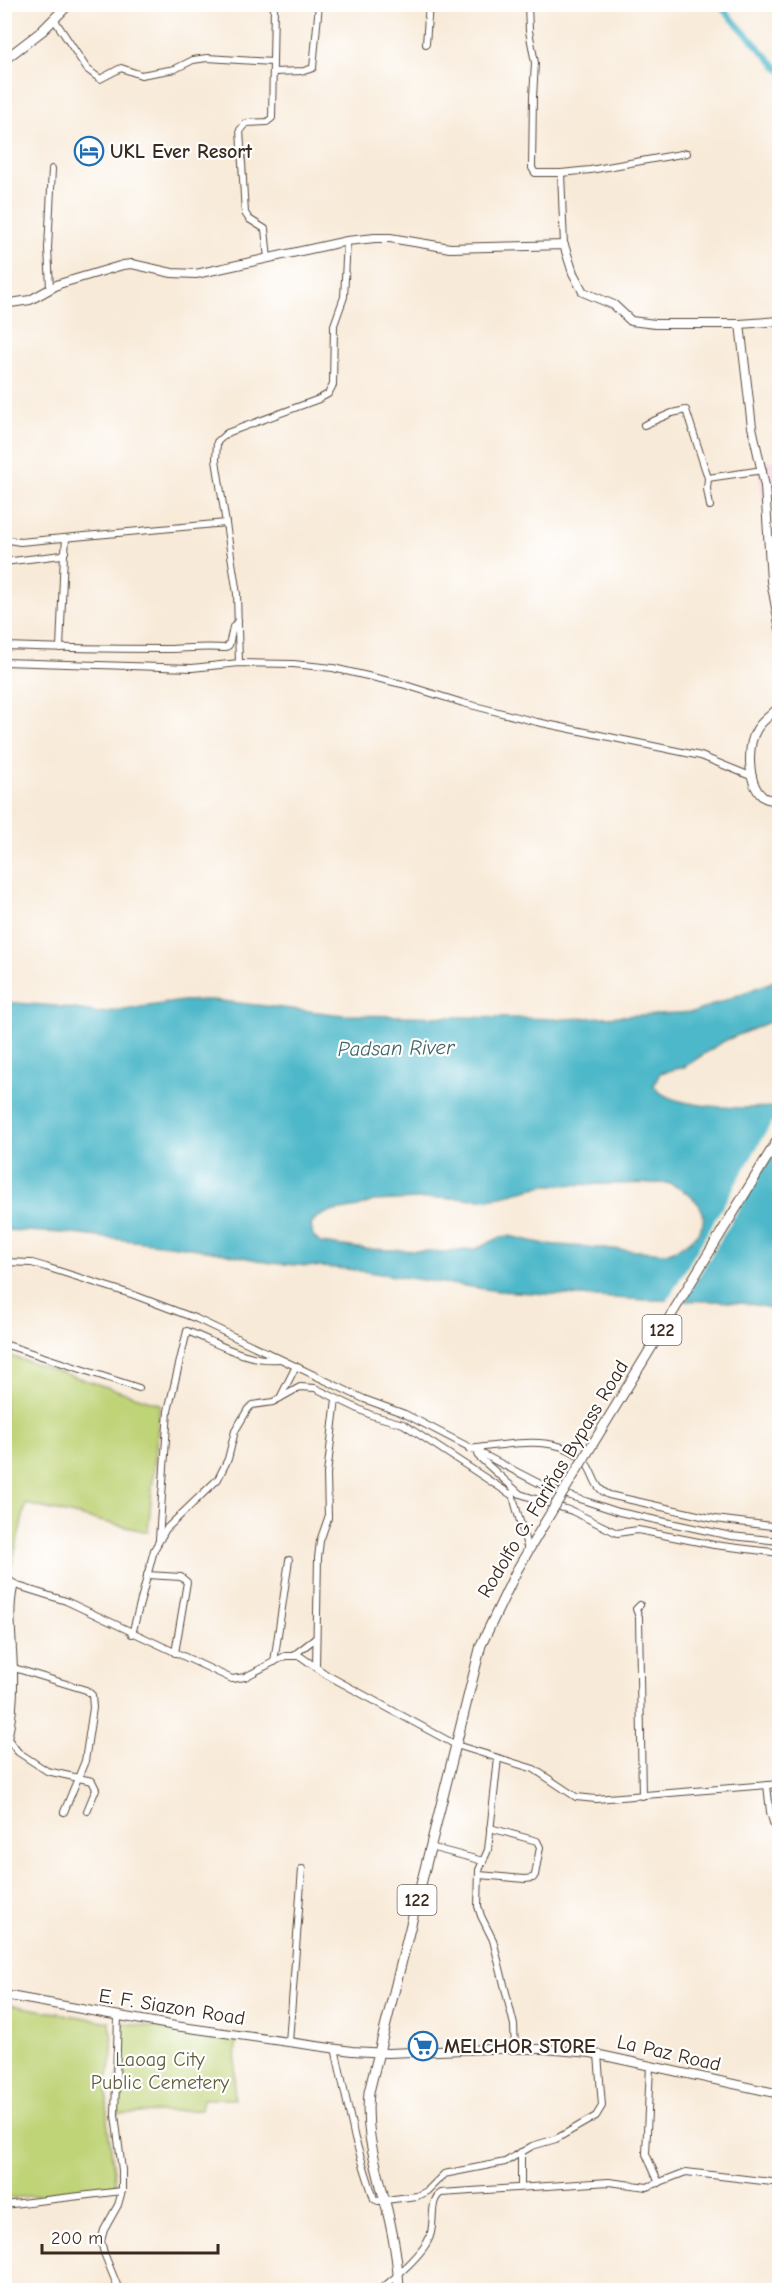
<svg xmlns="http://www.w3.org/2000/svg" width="784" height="2295" font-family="'Comic Neue',sans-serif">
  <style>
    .built { fill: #f5cfda }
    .green { fill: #bfd377; stroke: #7d7e4a; stroke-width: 1.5 }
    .water { fill: #4db8c9; stroke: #447174; stroke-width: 1.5; fill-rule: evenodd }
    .pier { fill: #f8ead8 }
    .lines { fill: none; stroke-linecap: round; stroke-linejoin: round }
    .canal { stroke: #4db8c9; stroke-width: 6 }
    .street-casing { stroke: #57473a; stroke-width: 8 }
    .secondary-casing { stroke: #57473a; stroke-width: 10 }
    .primary-casing { stroke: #57473a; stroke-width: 11 }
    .street { stroke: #fff; stroke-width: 6 }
    .secondary { stroke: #fff; stroke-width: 8 }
    .primary { stroke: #fff; stroke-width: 9 }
    .primary-bridge-casing { stroke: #57473a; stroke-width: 11; stroke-linecap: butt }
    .primary-bridge { stroke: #fff; stroke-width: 9 }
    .labels { text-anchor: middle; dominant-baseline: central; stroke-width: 4.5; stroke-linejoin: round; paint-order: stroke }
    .shield { fill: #fff; stroke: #766a62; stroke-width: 1.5 }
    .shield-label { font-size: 18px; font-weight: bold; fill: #3b2a1e }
    .poi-label { font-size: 20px; font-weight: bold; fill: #3b2a1e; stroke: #fff; text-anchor: start }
    .street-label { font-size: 20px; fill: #3b2a1e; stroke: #fff }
    .park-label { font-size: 20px; fill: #635d39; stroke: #fff }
    .water-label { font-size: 21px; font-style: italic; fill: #426362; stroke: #fff }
  </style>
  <rect width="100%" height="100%" fill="#fff"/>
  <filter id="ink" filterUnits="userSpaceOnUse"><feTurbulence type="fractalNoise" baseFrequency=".0167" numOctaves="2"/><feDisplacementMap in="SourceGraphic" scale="12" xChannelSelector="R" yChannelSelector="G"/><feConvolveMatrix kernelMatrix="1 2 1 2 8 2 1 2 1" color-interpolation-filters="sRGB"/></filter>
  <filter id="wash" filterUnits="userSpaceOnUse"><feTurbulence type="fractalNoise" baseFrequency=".008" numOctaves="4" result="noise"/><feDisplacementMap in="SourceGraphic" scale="24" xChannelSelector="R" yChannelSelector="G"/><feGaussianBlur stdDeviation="1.35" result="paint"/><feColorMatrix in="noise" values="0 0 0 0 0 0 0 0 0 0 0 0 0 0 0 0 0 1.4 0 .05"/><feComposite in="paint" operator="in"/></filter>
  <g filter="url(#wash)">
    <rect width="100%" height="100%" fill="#f8ead8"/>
    <!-- built -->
    <path class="built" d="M779,460V504L763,506L757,462Z"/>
    <!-- green -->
    <g class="green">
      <path d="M4,1354L160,1404L148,1532L26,1504L9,1577L5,1574Z"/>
      <path d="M4,2004L110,2022L113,2055L107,2079V2120L116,2186L5,2199Z"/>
      <path d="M120,2022L236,2039L234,2099H203L201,2110L117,2114V2080L122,2052Z"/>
    </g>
    <!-- water -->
    <path class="water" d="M779,979V1018L724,1041L684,1067L660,1073L654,1085C666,1111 755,1108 779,1107V1310L751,1304L718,1301L647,1300L499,1291L347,1269L271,1263L219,1252L177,1246L65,1233L5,1230L4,1002L55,1006L100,1013L183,1001L212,1000L343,1015L566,1019L695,1012ZM667,1183C675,1185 681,1189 688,1194C721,1218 695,1244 666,1253L545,1244L509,1236L501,1237L476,1249L448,1252L366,1249L320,1243L313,1236L311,1225L316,1218L329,1212L358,1207L373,1201L441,1198L489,1199L546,1185Z"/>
    <!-- pier -->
    <path class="pier" d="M779,1110V1142L682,1304L666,1303Z"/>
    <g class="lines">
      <!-- canal -->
      <path class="canal" d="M718,4L780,70"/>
    </g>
  </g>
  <g filter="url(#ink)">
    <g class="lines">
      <!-- street casing -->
      <g class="street-casing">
        <g id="street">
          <path d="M528,4L529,31L535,63L533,97L532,168L535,173H561L590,170L687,153"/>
          <path d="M54,19L87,69L100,79L121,68L141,75L175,69L193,60L207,58L273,62"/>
          <path d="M426,44L429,4"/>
          <path d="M273,72L304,71L313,68L319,4"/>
          <path d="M561,173L564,245"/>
          <path d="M268,259L265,229L249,219L245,213L240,130L246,123L267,122L272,118L274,5"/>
          <path d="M50,288L48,248L52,169"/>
          <path d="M644,425L672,413L686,410L708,478L763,470"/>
          <path d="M708,478L707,489L710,506"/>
          <path d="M4,539L20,542L226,523"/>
          <path d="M769,541L780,539"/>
          <path d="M4,562L62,555L65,552L66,538"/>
          <path d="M4,646C57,648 109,649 161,649C183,649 203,646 225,648L229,645L233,627L238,621"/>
          <path d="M60,648L64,554"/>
          <path d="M4,662L192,668L239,663L293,664L333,668L402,684L463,703L537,722L701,756L753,777"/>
          <path d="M239,663L237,594L216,460L217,442L227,433L319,399L328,394L333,385L334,325L344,297L347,241"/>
          <path d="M4,1262L32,1263L46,1267L134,1295L197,1319L364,1399L405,1414L552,1490L619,1512L731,1536L780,1541"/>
          <path d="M4,1344L139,1388"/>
          <path d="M280,1398L296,1366"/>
          <path d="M469,1449C504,1445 560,1432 585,1462C595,1474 593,1488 609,1495L715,1519L780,1527"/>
          <path d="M478,1456L520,1494L572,1511L617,1533L638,1530L714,1545L780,1553"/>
          <path d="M512,1493L528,1550"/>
          <path d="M159,1539L168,1411L187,1331C217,1343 247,1362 279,1359"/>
          <path d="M147,1575L181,1577L187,1582L175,1653"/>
          <path d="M4,1577L18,1586L66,1601L232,1679L245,1677L285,1656H300L327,1675L456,1745L534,1769L576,1797L596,1799L780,1784"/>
          <path d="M15,1584C9,1606 12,1628 13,1650C15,1679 15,1711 8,1739L18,1752L47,1771L92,1781L96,1789L87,1811"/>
          <path d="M640,1605L636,1609L639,1617L642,1796"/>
          <path d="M132,1634L154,1550L166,1529L218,1479L228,1459L235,1431L248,1409L252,1405L273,1402L300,1387L315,1388L371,1415L403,1424L513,1496"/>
          <path d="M294,1655L316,1638"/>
          <path d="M274,1662L289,1560"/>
          <path d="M316,1667L318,1558L320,1541L328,1518L327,1474L336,1399"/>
          <path d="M14,1668L86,1690L92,1695L93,1708L85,1761L64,1812"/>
          <path d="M498,1758L488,1850L479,1870L478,1906L481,1916L493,1940L514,2025L515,2049"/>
          <path d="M767,1785L770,1812L780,1847"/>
          <path d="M430,1847L483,1861"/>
          <path d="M479,1875L525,1879L533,1878L535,1875L540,1847L537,1841L490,1828"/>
          <path d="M118,2016L115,2115L122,2170V2191L118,2205L104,2230L101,2241L104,2253L119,2290"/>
          <path d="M289,2042L302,1869"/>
          <path d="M335,2048L355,2139L374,2199L378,2201L417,2196L427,2191L444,2174L505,2162L532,2146L556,2139L596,2116L602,2106L598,2054"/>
          <path d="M650,2066L646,2154L659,2183"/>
          <path d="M521,2187V2152"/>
          <path d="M4,2205L122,2191"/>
          <path d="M380,2290C394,2279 425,2252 430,2236C435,2223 429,2200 441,2193L609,2182L647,2187L686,2172L780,2183"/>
        </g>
      </g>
      <!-- secondary casing -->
      <g class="secondary-casing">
        <g id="secondary">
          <path d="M4,304L30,300L59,284L123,265L132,264L172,273L196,274L347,241L375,238H390L450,248L564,245L573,273L583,292L614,305L631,321L655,324H740L780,321"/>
          <path d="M740,324L752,427L765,486L771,581L780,629"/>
          <path d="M780,705C774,714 763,719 757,729C747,745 747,782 762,796C766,800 773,800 780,800"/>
          <path d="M4,1995L175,2026L352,2051L388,2053L488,2049H544L591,2053L780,2094"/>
        </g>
      </g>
      <!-- primary casing -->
      <g class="primary-casing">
        <g id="primary">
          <path d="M776,4L780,13"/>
          <path d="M4,60L42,31L69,4"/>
          <path d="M399,2290C398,2259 392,2228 384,2198C375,2160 365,2133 369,2092L481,1645L517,1570L544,1524"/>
        </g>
      </g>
      <!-- street -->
      <use href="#street" class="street"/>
      <!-- secondary -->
      <use href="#secondary" class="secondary"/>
      <!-- primary -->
      <use href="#primary" class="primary"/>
      <!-- primary-bridge casing -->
      <g class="primary-bridge-casing">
        <path id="primary-bridge" d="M544,1524L780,1136"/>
      </g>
      <!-- primary-bridge -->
      <use href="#primary-bridge" class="primary-bridge"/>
    </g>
  </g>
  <!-- icons -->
  <defs>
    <g id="hotel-ring" transform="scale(1.5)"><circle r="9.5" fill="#fff" stroke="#1f6fb2" stroke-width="1.5"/><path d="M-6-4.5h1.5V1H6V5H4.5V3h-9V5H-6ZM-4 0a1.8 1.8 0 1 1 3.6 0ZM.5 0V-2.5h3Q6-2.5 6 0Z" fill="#1f6fb2"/></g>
    <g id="supermarket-ring" transform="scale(1.5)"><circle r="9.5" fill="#fff" stroke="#1f6fb2" stroke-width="1.5"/><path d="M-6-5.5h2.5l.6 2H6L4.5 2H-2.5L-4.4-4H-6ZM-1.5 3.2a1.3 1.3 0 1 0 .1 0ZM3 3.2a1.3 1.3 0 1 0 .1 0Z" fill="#1f6fb2"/></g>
  </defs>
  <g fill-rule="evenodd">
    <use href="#hotel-ring" x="89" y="151"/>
    <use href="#supermarket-ring" x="423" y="2046"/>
  </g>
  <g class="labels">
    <!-- shield labels -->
    <g class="shield">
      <rect x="642.5" y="1315" width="39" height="30" rx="4.5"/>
      <rect x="397.5" y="1885" width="39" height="30" rx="4.5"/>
    </g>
    <g class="shield-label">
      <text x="662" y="1330">122</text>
      <text x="417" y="1900">122</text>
    </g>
    <!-- poi labels -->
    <g class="poi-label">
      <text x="110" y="151">UKL Ever Resort</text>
      <text x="444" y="2046">MELCHOR STORE</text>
    </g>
    <!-- street labels -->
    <g class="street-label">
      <text transform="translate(553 1479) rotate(-59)">Rodolfo G. Fariñas Bypass Road</text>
      <text transform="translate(172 2007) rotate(9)">E. F. Siazon Road</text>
      <text transform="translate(669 2053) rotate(13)">La Paz Road</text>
    </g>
    <!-- park labels -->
    <g class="park-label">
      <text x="160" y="2059">Laoag City<tspan x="160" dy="23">Public Cemetery</tspan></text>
    </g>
    <!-- water labels -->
    <g class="water-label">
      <text transform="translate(396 1048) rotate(-1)">Padsan River</text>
    </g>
  </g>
  <!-- margin -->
  <rect width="784" height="2295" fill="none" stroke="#fff" stroke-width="24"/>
  <!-- scale -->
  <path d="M42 2244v9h176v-9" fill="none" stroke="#3b2a1e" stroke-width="3"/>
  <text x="51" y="2244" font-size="18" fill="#3b2a1e" stroke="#ffffff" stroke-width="4.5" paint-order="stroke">200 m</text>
</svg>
